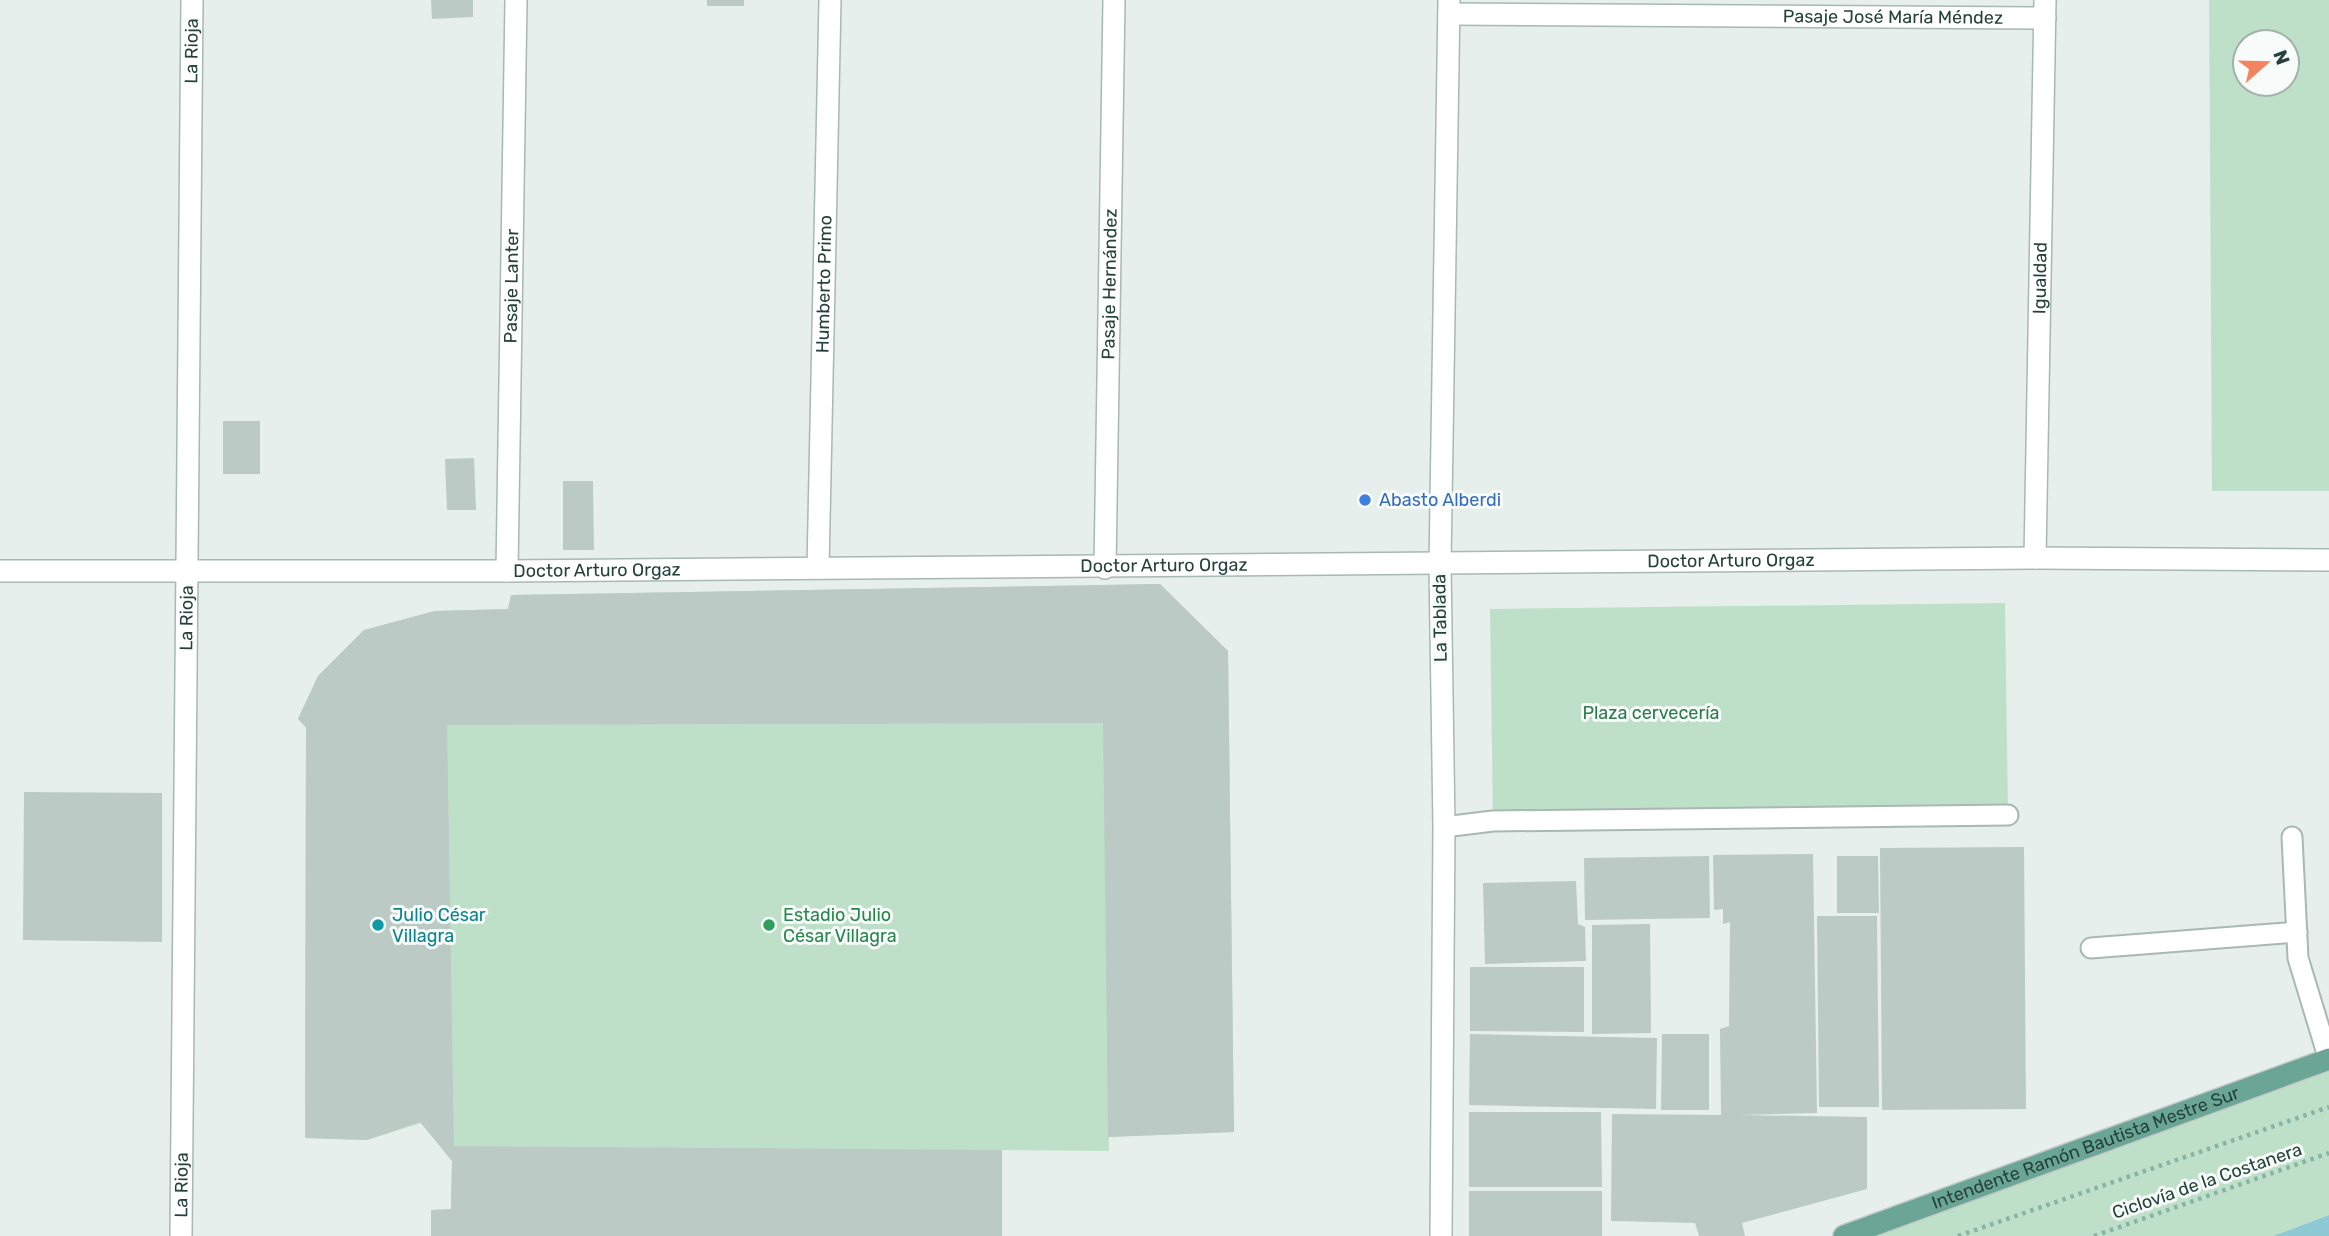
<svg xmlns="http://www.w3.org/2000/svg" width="2329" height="1236" font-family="Rubik,sans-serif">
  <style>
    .green { fill: #bfe0c8; fill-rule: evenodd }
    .water { fill: #8ec9d4 }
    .building { fill: #bbcac4 }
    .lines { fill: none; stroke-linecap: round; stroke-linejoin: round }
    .lane-casing { stroke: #a8b8b2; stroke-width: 23 }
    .street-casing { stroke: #a8b8b2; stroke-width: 24 }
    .primary-casing { stroke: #c2cac8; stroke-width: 24 }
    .path { stroke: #86b3a5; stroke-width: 4.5; stroke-dasharray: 3.5 5; stroke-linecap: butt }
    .lane { stroke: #fff; stroke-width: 19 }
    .street { stroke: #fff; stroke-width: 21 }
    .primary { stroke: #6aa596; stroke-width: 21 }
    .shop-dot { fill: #3f7fe0; stroke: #f7fbf9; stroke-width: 2.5 }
    .culture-dot { fill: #0f9aa8; stroke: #f7fbf9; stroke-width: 2.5 }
    .leisure-dot { fill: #2e9e5b; stroke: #f7fbf9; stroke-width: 2.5 }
    .labels { text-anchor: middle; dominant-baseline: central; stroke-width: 6; stroke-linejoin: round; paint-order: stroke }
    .street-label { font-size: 18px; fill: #24423a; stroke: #f7fbf9 }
    .shop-label { font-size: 18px; fill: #366cbe; stroke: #f7fbf9; text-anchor: start }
    .park-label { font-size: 18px; fill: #2d7a4b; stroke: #f7fbf9 }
    .culture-label { font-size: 18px; fill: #0d838f; stroke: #f7fbf9; text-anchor: start }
    .leisure-label { font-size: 18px; fill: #27864d; stroke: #f7fbf9; text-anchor: start }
  </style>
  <rect width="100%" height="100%" fill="#e6efeb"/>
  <!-- green -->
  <g class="green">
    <path d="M2209,0H2329V491H2212ZM2245,42H2287V84H2245Z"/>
    <path d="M1160,584L1228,651L1234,1132L1109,1137V1151L1002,1150V1236H431V1210L451,1209L452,1161L421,1123L367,1140L305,1138L306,728L298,719L318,676L364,630L435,611L508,609L511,595Z"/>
    <path d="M2005,603L2008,815L1493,821L1490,609Z"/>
    <path d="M2329,1059V1215L2273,1236H1844Z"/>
  </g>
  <!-- water -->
  <path class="water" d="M2329,1215V1236H2273Z"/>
  <!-- building -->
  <g class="building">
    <path d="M431,0H473V17L432,19Z"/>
    <rect x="707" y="0" width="37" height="6"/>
    <rect x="223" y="421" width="37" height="53"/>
    <path d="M474,458L476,510H447L445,459Z"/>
    <path d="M563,481H593L594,550H563Z"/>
    <path d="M1160,584L1228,651L1234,1132L1108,1137L1103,723L447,725L454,1146L1002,1150V1236H431V1210L451,1209L452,1161L420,1122L367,1140L305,1138L306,727L298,719L318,676L364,630L435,611L508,609L511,595Z"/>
    <path d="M24,792L162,793V942L23,940Z"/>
    <path d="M2024,847L2026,1109L1882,1110L1880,848Z"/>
    <path d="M1813,854L1817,1113L1738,1115L1867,1117V1189L1742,1223L1745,1236H1699L1695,1223L1611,1221L1612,1114L1721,1115L1720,1029L1729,1026L1730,922L1723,924V909L1714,910L1713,855Z"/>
    <path d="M1709,856L1710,918L1585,920L1584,858Z"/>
    <path d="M1837,856H1878L1879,913H1837Z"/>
    <path d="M1576,881L1578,924L1585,927L1586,961L1485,964L1483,883Z"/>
    <path d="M1817,916H1877L1879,1107H1819Z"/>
    <path d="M1650,924L1651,1033L1592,1034V925Z"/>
    <path d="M1470,967H1584V1032L1470,1031Z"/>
    <path d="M1470,1034L1657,1038L1656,1109L1469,1105Z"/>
    <path d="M1662,1034H1709V1110H1661Z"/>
    <path d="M1469,1112H1601L1602,1187H1469Z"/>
    <rect x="1469" y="1191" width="133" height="45"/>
  </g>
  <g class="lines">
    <!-- lane casing -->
    <g class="lane-casing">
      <g id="lane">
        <path d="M1444,827L1493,821L2008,815"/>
        <path d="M2292,837L2298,958L2329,1060"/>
        <path d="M2091,948L2297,932"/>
      </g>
    </g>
    <!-- street casing -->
    <g class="street-casing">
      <g id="street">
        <path id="s1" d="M1449,14L2045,18"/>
        <path id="s2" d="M2035,558L2045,0"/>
        <path id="s3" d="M818,568L830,0"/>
        <path id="s4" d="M1105,568L1114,0"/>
        <path id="s5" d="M0,571H507L2035,558L2329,560"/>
        <path id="s6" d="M507,571L516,0"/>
        <path id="s7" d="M181,1236L192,0"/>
        <path d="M1441,1236L1444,827L1440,565L1449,0"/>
      </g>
    </g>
    <!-- primary casing -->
    <g class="primary-casing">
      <g id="primary">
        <path id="s8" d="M1844,1236L2329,1059"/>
      </g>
    </g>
    <!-- path -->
    <g class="path">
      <path d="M1958,1236L2329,1107"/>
      <path d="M2094,1236L2329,1153"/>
    </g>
    <!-- lane -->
    <use href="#lane" class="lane"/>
    <!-- street -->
    <use href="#street" class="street"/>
    <!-- primary -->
    <use href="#primary" class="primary"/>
  </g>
  <!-- markers -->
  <circle class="shop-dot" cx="1365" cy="500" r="7"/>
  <circle class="culture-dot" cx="378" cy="925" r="7"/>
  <circle class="leisure-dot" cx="769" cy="925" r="7"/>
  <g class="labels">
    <!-- street labels -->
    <g class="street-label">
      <text stroke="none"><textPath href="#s1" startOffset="444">Pasaje José María Méndez</textPath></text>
      <text stroke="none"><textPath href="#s7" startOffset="1185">La Rioja</textPath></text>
      <text stroke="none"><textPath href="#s2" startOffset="280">Igualdad</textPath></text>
      <text stroke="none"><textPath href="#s3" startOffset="284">Humberto Primo</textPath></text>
      <text stroke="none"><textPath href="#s4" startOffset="284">Pasaje Hernández</textPath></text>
      <text stroke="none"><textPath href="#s6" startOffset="285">Pasaje Lanter</textPath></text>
      <text stroke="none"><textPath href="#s5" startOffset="1731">Doctor Arturo Orgaz</textPath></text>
      <text stroke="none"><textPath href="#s5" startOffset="1164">Doctor Arturo Orgaz</textPath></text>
      <text stroke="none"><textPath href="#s5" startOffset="597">Doctor Arturo Orgaz</textPath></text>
      <text stroke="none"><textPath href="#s7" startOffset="618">La Rioja</textPath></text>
      <text transform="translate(1440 618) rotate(-91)">La Tablada</text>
      <text stroke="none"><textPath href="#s8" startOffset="257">Intendente Ramón Bautista Mestre Sur</textPath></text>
      <text transform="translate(2207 1181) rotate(-19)">Ciclovía de la Costanera</text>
      <text stroke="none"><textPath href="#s7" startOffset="51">La Rioja</textPath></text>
    </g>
    <!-- shop labels -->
    <g class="shop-label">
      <text x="1379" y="500">Abasto Alberdi</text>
    </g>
    <!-- park labels -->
    <g class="park-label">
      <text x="1651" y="713">Plaza cervecería</text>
    </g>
    <!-- culture labels -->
    <g class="culture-label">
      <text x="392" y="915">Julio César<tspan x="392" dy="21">Villagra</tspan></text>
    </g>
    <!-- leisure labels -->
    <g class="leisure-label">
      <text x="783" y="915">Estadio Julio<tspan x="783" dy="21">César Villagra</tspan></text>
    </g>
  </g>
  <!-- north arrow -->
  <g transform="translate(2266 63) rotate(70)"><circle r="33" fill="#f7fbf9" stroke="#a3b1ad" stroke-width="2"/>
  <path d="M0-5L12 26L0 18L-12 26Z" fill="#f4845f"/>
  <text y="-10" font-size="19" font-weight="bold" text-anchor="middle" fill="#24423a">N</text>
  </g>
</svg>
